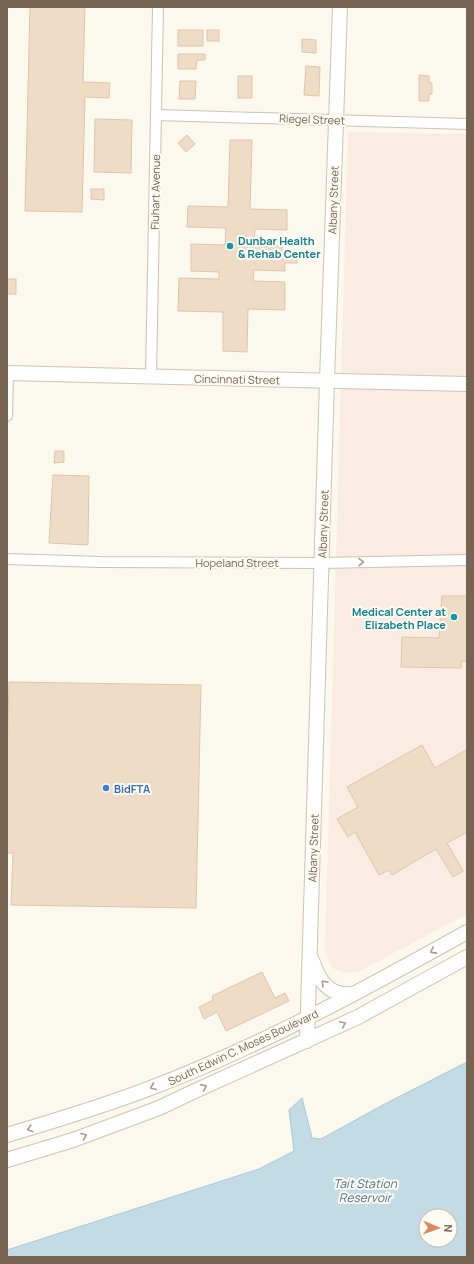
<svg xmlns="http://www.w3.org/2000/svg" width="474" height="1264" font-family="Manrope,sans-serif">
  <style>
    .commercial { fill: #faece2 }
    .water { fill: #c2dbe4; stroke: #a9c8d5; fill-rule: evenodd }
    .building { fill: #efdcc6; stroke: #e0c5a8 }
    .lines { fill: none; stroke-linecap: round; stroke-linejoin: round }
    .street-casing { stroke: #cdc2b3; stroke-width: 12 }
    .secondary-casing { stroke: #d0c3b0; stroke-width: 16 }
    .street { stroke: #fff; stroke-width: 10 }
    .secondary { stroke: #fff; stroke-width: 14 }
    .oneway { stroke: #a69a8e }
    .culture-dot { fill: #0f9aa8; stroke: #fefbf3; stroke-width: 1.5 }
    .shop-dot { fill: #3f7fe0; stroke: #fefbf3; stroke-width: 1.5 }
    .labels { text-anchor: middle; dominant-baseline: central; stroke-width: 4; stroke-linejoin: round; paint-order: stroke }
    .street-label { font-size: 11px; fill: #766351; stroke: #fefbf3 }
    .culture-label { font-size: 11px; font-weight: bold; fill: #0d838f; stroke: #fefbf3; text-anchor: start }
    .shop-label { font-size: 11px; font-weight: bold; fill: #366cbe; stroke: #fefbf3; text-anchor: start }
    .water-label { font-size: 12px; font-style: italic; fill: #4c7586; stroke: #fefbf3 }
  </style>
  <rect width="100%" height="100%" fill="#fbf8ed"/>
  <!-- commercial -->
  <path class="commercial" d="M348,132L467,134V914L358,972L346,973L334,969L328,960L325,948Z"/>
  <!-- water -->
  <path class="water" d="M467,1062V1257H7V1250L259,1169L294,1151L289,1110L302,1098L312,1138L321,1139L381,1106ZM426,1216H450V1240H426Z"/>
  <!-- building -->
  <g class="building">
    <path d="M30,7H85L83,82L110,83L109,98L85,97L82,212L25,211Z"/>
    <rect x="178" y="30" width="25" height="16"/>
    <rect x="207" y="30" width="12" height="11"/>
    <path d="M302,39L316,40V53L302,52Z"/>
    <path d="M178,54H205V60H197L196,69H178Z"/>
    <path d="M306,66L320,67L319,96L304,95Z"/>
    <path d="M419,75L429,76V83H432V94H429V101H419Z"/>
    <rect x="238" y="76" width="14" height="22"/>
    <path d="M180,81H196L195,99H179Z"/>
    <path d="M95,119L132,120L131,173L94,172Z"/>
    <path d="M187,135L195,144L186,152L178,143Z"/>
    <path d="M230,140H252L250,209L287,210V230L255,229L254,246H282V253H298L297,263H285V271L254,270L253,281L285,282V310L248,309L247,352L223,351V312L178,311L179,278L219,279V272L191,271V244L225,245L226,228L187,227L188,206L228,207Z"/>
    <path d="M91,189H104V200L91,199Z"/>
    <rect x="7" y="279" width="9" height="15"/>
    <path d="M55,451H64V462L54,463Z"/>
    <path d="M53,475L89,476L88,545L49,543Z"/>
    <path d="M442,596H467V661H462L461,668L401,667L402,637L439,638Z"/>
    <path d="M9,682L201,685L196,908L11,905L13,853H7V757Z"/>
    <path d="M422,745L435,768L466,750L467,752V832L447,843L463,871L453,877L436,849L392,875L389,870L379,875L355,832L348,837L337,819L358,807L347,787Z"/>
    <path d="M262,972L275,998L285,993L289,1001L226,1031L217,1012L204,1019L199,1007L213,1000L212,996Z"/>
  </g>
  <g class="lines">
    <!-- street casing -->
    <g class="street-casing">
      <g id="street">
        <path d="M156,115L467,124"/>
        <path d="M151,376L158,7"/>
        <path d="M7,416L8,373"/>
        <path d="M7,559L101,562L322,563L467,560"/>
      </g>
    </g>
    <!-- secondary casing -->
    <g class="secondary-casing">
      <g id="secondary">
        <path d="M7,373L467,384"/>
        <path d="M312,960C319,981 328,996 353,994"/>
        <path d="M307,1041L327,380L340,7"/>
        <path d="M7,1135C54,1121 101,1107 148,1089C259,1047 363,990 467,932"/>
        <path d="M7,1160L73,1140L159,1108L197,1090L358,1017L467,957"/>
      </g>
    </g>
    <!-- street -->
    <use href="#street" class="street"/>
    <!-- secondary -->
    <use href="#secondary" class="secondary"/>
  </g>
  <!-- one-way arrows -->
  <defs><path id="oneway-chevron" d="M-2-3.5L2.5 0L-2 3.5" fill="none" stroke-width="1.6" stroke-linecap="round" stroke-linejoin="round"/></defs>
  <g class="oneway">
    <use href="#oneway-chevron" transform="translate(361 562) rotate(-1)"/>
    <use href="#oneway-chevron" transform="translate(433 951) rotate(151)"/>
    <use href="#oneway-chevron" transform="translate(324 983) rotate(-133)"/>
    <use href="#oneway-chevron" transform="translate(343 1024) rotate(-25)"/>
    <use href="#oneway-chevron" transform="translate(153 1087) rotate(158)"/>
    <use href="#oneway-chevron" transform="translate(204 1087) rotate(-24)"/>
    <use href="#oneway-chevron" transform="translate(30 1129) rotate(163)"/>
    <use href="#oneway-chevron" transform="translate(84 1136) rotate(-21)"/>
  </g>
  <!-- markers -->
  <g class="culture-dot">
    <circle cx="230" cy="246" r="4"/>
    <circle cx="454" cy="617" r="4"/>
  </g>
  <circle class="shop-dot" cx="106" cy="788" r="4"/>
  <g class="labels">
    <!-- street labels -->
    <g class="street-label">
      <text transform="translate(312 119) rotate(2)">Riegel Street</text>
      <text transform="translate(155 192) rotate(-89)">Fluhart Avenue</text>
      <text transform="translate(333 200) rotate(-88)">Albany Street</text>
      <text transform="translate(237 379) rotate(1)">Cincinnati Street</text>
      <text transform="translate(323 524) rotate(-88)">Albany Street</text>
      <text x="237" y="562">Hopeland Street</text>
      <text transform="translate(313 848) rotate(-88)">Albany Street</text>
      <text transform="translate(243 1047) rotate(-25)">South Edwin C. Moses Boulevard</text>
    </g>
    <!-- culture labels -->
    <g class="culture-label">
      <text x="238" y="240">Dunbar Health<tspan x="238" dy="13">&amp; Rehab Center</tspan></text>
      <text x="446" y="611" text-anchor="end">Medical Center at<tspan x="446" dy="13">Elizabeth Place</tspan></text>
    </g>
    <!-- shop labels -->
    <g class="shop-label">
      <text x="114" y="788">BidFTA</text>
    </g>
    <!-- water labels -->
    <g class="water-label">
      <text x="365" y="1183">Tait Station<tspan x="365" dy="14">Reservoir</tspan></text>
    </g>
  </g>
  <!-- border -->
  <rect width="474" height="1264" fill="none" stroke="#766351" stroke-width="16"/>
  <!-- north arrow -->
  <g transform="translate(438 1228) rotate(92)"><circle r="19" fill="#fefbf3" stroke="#c8beb2"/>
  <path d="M0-3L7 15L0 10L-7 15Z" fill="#da895d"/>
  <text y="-6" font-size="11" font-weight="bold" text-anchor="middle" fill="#766351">N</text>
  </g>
</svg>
